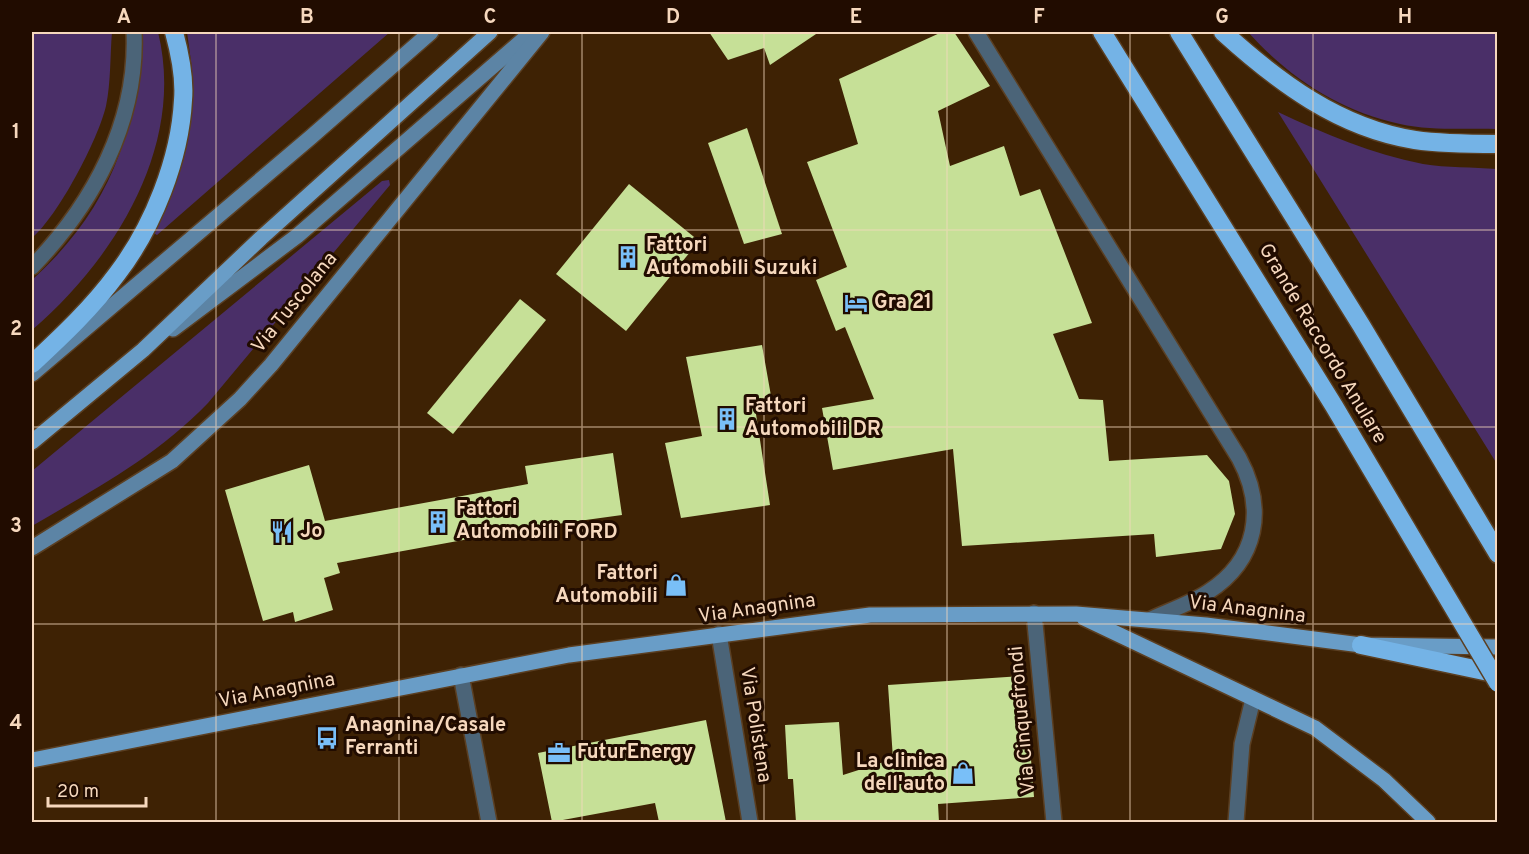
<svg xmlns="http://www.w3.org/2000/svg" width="1529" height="854" font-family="Overpass,sans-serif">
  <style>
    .green { fill: #4a2f68 }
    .building { fill: #c6e097 }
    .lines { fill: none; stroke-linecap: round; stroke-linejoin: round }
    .minor-casing { stroke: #5b3f22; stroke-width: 18 }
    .tertiary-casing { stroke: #5b3f22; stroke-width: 18 }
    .secondary-casing { stroke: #5b3f22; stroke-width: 18 }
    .primary-casing { stroke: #5b3f22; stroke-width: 18 }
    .motorway-casing { stroke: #5b3f22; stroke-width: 21 }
    .minor { stroke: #4b6478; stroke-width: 15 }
    .tertiary { stroke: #4b6478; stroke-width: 15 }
    .secondary { stroke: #5c84a5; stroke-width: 15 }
    .primary { stroke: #699dc7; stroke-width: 15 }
    .motorway { stroke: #74b3e6; stroke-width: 18 }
    .motorway-bridge-casing { stroke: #5b3f22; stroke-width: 21; stroke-linecap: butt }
    .motorway-bridge { stroke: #74b3e6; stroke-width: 18 }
    .grid { fill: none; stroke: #f6d8bd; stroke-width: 1.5; stroke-opacity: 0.55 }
    .labels { text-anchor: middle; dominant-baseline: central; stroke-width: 6; stroke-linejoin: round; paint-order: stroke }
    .poi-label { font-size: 20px; font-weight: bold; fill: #f6d8bd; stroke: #210c00; text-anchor: start }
    .street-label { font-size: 20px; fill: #f6d8bd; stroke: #210c00 }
    .neatline { fill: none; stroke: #f6d8bd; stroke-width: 2 }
    .grid-label { font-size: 20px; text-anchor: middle; font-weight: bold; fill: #f6d8bd }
  </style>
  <rect width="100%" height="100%" fill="#3e2204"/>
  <!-- green -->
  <g class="green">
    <path d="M32,32H112C110,56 111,82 106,106C98,140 58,216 32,238Z"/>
    <path d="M140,32H158C186,145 115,259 32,330V280C108,211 138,134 140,32Z"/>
    <path d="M187,32H390L157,235L152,232L191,98L192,69Z"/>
    <path d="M1248,32H1497V129C1466,128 1431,131 1400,124C1340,111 1289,78 1248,32Z"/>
    <path d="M1278,112C1325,134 1372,154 1423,164C1447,168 1473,167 1497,169V464Z"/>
    <path d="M389,180L390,185L208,403C156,457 95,489 32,526V471L382,181Z"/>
  </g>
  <!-- building -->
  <g class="building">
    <path d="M709,32H819L770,65L764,48L728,60Z"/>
    <path d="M942,32H954L990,86L938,111L950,166L1004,146L1020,196L1040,189L1092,323L1053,334L1079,399L1103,400L1109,461L1207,455L1229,481L1235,514L1221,549L1156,557L1154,534L962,546L953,449L833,470L822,408L874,399L845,327L836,331L816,280L847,267L807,162L858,144L839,79Z"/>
    <path d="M747,128L782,234L744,244L708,143Z"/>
    <path d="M629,184L699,241L626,331L556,274Z"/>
    <path d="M520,299L546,320L453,434L427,413Z"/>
    <path d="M762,345L771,396L754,401L770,505L681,518L665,443L702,436L686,357Z"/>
    <path d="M613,453L622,515L535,527L337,563L340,573L324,578L333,610L295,622L293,612L263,621L225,490L309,465L325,521L528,484L525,466Z"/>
    <path d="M1022,676L1026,747H1030L1034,797L938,804L939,822H796L793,779H788L785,725L839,722L843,775L893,759L888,685Z"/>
    <path d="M706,720L726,822H659L655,803L552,822L538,753Z"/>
  </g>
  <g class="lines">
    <!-- minor casing -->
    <g class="minor-casing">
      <g id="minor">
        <path d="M32,267C93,204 138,122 134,32"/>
        <path d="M1034,613L1054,822"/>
        <path d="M719,634L750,822"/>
        <path d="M461,675L489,822"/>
        <path d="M1236,822L1242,744L1253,699"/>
      </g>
    </g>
    <!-- tertiary casing -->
    <g class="tertiary-casing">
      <path id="tertiary" d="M976,32L1239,458C1266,508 1258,560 1208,592C1190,604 1168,611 1149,620"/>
    </g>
    <!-- secondary casing -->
    <g class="secondary-casing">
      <g id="secondary">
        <path d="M173,329L297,236L531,33"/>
        <path d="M32,374L311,137L431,32"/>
        <path d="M32,548L172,461L240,399L271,365L542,32"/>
      </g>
    </g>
    <!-- primary casing -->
    <g class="primary-casing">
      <g id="primary">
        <path d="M32,442L143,350L261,238L490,32"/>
        <path d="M1084,618L1315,728L1384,780L1428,822"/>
        <path d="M32,760L569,655L870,615L1076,614L1206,625L1361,645L1498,647"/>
      </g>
    </g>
    <!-- motorway casing -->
    <g class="motorway-casing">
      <g id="motorway">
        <path d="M1102,32L1334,406L1428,565"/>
        <path d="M1179,32L1361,325L1498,554"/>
        <path d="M1223,32C1278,82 1339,128 1415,140C1442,144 1470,144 1498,144"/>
        <path d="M32,364C62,336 92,308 117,274C153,227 180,159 183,100C185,77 180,54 174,32"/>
        <path d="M1361,645L1498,674"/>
      </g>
    </g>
    <!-- minor -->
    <use href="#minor" class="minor"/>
    <!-- tertiary -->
    <use href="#tertiary" class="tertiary"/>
    <!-- secondary -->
    <use href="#secondary" class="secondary"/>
    <!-- primary -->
    <use href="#primary" class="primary"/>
    <!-- motorway -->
    <use href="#motorway" class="motorway"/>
    <!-- motorway-bridge casing -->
    <g class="motorway-bridge-casing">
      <path id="motorway-bridge" d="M1428,565L1498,683"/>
    </g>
    <!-- motorway-bridge -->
    <use href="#motorway-bridge" class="motorway-bridge"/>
  </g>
  <!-- grid -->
  <path class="grid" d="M216,32V822M399,32V822M582,32V822M764,32V822M947,32V822M1130,32V822M1313,32V822M32,230H1498M32,427H1498M32,624H1498"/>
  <!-- icons -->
  <defs>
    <g id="building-bare" transform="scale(1.8)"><path d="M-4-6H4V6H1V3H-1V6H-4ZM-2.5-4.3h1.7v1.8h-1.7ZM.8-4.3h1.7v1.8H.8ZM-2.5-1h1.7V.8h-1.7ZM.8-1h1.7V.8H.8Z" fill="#79bff8" stroke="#210c00" stroke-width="2.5" paint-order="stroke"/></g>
    <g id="hotel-bare" transform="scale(1.8)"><path d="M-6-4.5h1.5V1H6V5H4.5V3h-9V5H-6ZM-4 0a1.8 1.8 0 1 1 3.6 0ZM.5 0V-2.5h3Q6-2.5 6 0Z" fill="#79bff8" stroke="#210c00" stroke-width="2.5" paint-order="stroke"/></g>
    <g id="restaurant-bare" transform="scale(1.8)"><path d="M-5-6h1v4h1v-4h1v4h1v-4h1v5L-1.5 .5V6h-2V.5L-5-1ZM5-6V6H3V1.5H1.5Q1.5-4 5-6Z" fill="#79bff8" stroke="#210c00" stroke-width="2.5" paint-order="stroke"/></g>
    <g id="shop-bare" transform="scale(1.8)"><path d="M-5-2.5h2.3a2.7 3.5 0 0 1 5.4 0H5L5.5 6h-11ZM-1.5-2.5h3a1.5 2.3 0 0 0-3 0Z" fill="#79bff8" stroke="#210c00" stroke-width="2.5" paint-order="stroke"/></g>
    <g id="bus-bare" transform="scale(1.8)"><path d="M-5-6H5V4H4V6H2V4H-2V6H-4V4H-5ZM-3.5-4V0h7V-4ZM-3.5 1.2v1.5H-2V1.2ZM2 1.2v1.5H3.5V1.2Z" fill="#79bff8" stroke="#210c00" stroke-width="2.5" paint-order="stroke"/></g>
    <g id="office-bare" transform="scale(1.8)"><path d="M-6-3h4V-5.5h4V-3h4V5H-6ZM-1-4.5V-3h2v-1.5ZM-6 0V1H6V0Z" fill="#79bff8" stroke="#210c00" stroke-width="2.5" paint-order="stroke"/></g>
  </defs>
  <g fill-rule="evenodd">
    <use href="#building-bare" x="628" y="257"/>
    <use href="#hotel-bare" x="856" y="303"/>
    <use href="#building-bare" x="727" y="419"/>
    <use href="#building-bare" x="438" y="522"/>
    <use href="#restaurant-bare" x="282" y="532"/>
    <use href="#shop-bare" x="676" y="585"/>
    <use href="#bus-bare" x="327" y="738"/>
    <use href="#office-bare" x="559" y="753"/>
    <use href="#shop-bare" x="963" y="773"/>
  </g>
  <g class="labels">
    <!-- poi labels -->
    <g class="poi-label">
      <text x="646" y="246">Fattori<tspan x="646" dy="23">Automobili Suzuki</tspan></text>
      <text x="874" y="303">Gra 21</text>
      <text x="745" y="407">Fattori<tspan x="745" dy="23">Automobili DR</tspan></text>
      <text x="456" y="510">Fattori<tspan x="456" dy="23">Automobili FORD</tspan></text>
      <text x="300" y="532">Jo</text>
      <text x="658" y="574" text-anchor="end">Fattori<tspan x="658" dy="23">Automobili</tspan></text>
      <text x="345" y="726">Anagnina/Casale<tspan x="345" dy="23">Ferranti</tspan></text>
      <text x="577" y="753">FuturEnergy</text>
      <text x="945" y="762" text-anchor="end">La clinica<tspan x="945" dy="23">dell'auto</tspan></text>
    </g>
    <!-- street labels -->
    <g class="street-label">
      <text transform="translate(295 303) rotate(-51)">Via Tuscolana</text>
      <text transform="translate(1322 344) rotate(59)">Grande Raccordo Anulare</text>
      <text transform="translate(757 609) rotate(-8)">Via Anagnina</text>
      <text transform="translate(1247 610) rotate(7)">Via Anagnina</text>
      <text transform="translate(277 691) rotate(-11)">Via Anagnina</text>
      <text transform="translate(1023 720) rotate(-95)">Via Cinquefrondi</text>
      <text transform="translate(755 725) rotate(81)">Via Polistena</text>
    </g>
  </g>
  <!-- border -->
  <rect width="1529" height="854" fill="none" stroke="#210c00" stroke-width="66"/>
  <!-- scale -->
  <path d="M48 797v9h98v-9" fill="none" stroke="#f6d8bd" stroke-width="3"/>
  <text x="57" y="797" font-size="18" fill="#f6d8bd" stroke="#210c00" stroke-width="4.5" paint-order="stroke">20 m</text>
  <rect x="33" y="33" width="1463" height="788" class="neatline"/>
  <g class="grid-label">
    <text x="124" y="23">A</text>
    <text x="307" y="23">B</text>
    <text x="490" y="23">C</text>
    <text x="673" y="23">D</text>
    <text x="856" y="23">E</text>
    <text x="1039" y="23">F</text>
    <text x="1222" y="23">G</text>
    <text x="1405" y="23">H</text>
    <text x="16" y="138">1</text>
    <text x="16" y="335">2</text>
    <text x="16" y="532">3</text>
    <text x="16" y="729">4</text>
  </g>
</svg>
